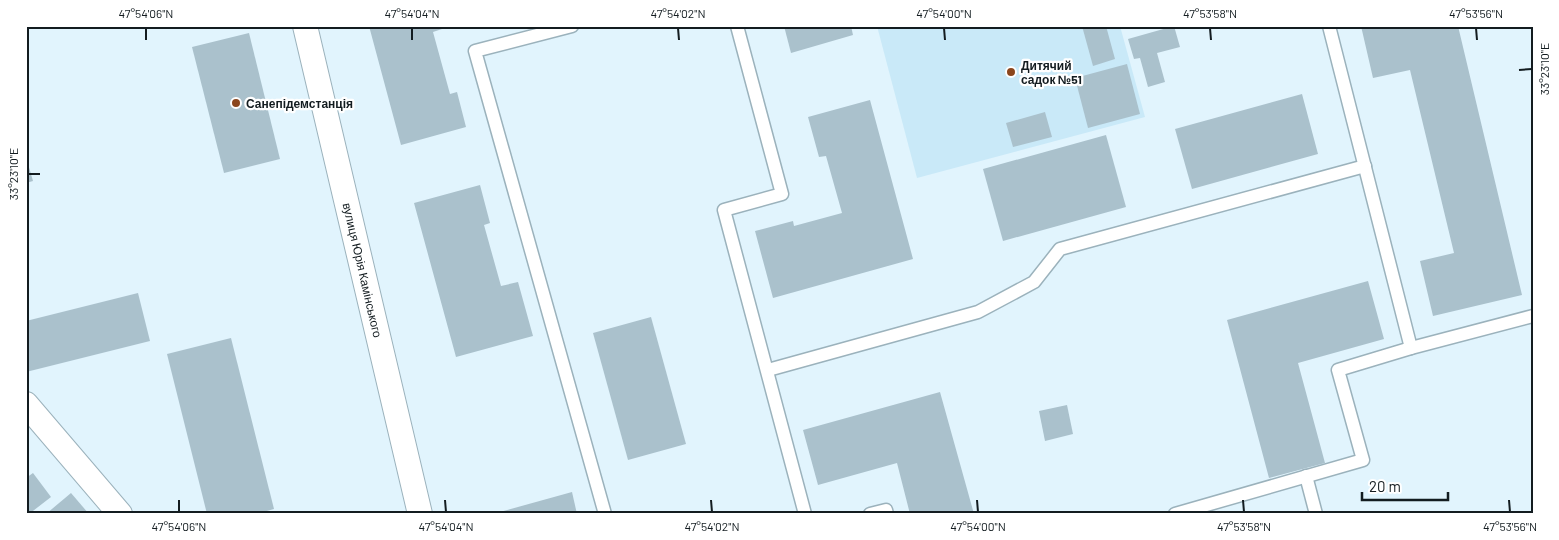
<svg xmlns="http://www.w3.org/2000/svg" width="1559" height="540" viewBox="0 0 1559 540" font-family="Barlow,sans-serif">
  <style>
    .built { fill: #c9e9f8 }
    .building { fill: #aac1cc }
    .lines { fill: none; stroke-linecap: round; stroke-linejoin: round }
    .lane-casing { stroke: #9bb2bc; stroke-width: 15 }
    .street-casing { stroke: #9bb2bc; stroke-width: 26 }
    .lane { stroke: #fff; stroke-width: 12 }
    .street { stroke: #fff; stroke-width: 24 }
    .ticks { fill: none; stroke: #131c20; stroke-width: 2 }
    .poi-dot { fill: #8b461d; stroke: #fff; stroke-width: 2 }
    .labels { text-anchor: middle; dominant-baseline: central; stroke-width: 4.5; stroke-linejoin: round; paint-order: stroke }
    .poi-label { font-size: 12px; font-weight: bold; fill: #131c20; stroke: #fff; text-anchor: start }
    .street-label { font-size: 12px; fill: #131c20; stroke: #fff }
    .neatline { fill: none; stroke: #131c20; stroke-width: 2 }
    .ticks-label { font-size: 12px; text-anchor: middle; fill: #131c20 }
  </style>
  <rect width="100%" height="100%" fill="#e1f4fd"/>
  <polygon class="built" points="877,26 1120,26 1145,117 917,178"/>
  <g class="building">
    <polygon points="369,26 451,26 433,32 450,94 457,92 466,127 401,145"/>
    <polygon points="784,26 851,26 853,35 791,53"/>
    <polygon points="1082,26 1106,26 1115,59 1093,66"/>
    <polygon points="1174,26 1180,47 1157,53 1165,82 1148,87 1140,58 1134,59 1128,39"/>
    <polygon points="1361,26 1458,26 1522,295 1433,316 1420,261 1454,253 1410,70 1373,78"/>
    <polygon points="249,33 280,159 224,173 192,47"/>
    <polygon points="1127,64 1140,114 1088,128 1075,78"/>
    <polygon points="1302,94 1318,154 1192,189 1175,129"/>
    <polygon points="870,100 913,259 773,298 755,231 793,221 794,226 842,213 826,156 819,157 808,117"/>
    <polygon points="1045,112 1052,137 1013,147 1006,123"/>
    <polygon points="1106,135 1126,207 1003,241 983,169"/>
    <polygon points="26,157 33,181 26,183"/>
    <polygon points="480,185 490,223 484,225 501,286 518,282 533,336 456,357 414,203"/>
    <polygon points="1368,281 1384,339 1298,363 1325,463 1269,478 1227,320"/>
    <polygon points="138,293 150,341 26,372 26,321"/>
    <polygon points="651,317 686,444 628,460 593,333"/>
    <polygon points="231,338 274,509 256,514 207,514 167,354"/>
    <polygon points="940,392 974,514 910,514 897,463 818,485 803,430"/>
    <polygon points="1067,405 1073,434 1045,441 1039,411"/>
    <polygon points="33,473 51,497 29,514 26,514 26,478"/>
    <polygon points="572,492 577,514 496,514 496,513"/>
    <polygon points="71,493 89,514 46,514"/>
  </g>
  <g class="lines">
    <g class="lane-casing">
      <g id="lane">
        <polyline points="572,26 475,51 605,514"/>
        <polyline points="737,26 782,194 724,210 805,514"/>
        <polyline points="1329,26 1411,348 1533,316"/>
        <polyline points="768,370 978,312 1034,282 1060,249 1365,166"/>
        <polyline points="1306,476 1316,514"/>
        <polyline points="870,514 886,510 887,514"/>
        <polyline points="1175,514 1363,460 1338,370 1411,348"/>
      </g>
    </g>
    <g class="street-casing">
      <g id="street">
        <polyline points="305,26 420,514"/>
        <polyline points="26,404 120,514"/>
      </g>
    </g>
    <use href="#lane" class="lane"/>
    <use href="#street" class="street"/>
  </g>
  <path class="ticks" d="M146 28V40M412 28V40M678 28 679 40M944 28 945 40M1210 28 1211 40M1476 28 1477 40M1519 70 1532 69M28 174H40M179 500V512M445 500 446 512M711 500 712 512M977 500 978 512M1243 500 1244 512M1509 500 1510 512"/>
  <g class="poi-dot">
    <circle cx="1011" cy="72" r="5"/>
    <circle cx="236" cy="103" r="5"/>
  </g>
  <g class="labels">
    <g class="poi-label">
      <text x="1021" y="65">Дитячий<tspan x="1021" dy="14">садок №51</tspan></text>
      <text x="246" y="103">Санепідемстанція</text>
    </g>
    <g class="street-label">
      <text transform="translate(363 270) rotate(77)">вулиця Юрія Камінського</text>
    </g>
  </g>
  <rect width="1559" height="540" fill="none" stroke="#ffffff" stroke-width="55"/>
  <path d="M1362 492v8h86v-8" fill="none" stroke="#131c20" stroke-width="2.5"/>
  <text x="1369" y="492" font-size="15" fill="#131c20" stroke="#ffffff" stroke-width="4" paint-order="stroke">20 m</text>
  <rect x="28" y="28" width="1504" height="484" class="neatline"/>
  <g class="ticks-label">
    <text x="146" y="18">47°54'06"N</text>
    <text x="412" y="18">47°54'04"N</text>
    <text x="678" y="18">47°54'02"N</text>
    <text x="944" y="18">47°54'00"N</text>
    <text x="1210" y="18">47°53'58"N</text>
    <text x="1476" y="18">47°53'56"N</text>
    <text transform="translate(1545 69) rotate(-90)" y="4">33°23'10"E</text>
    <text transform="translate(14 174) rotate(-90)" y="4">33°23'10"E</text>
    <text x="179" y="531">47°54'06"N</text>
    <text x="446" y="531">47°54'04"N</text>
    <text x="712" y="531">47°54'02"N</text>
    <text x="978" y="531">47°54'00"N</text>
    <text x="1244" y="531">47°53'58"N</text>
    <text x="1510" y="531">47°53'56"N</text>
  </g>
</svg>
